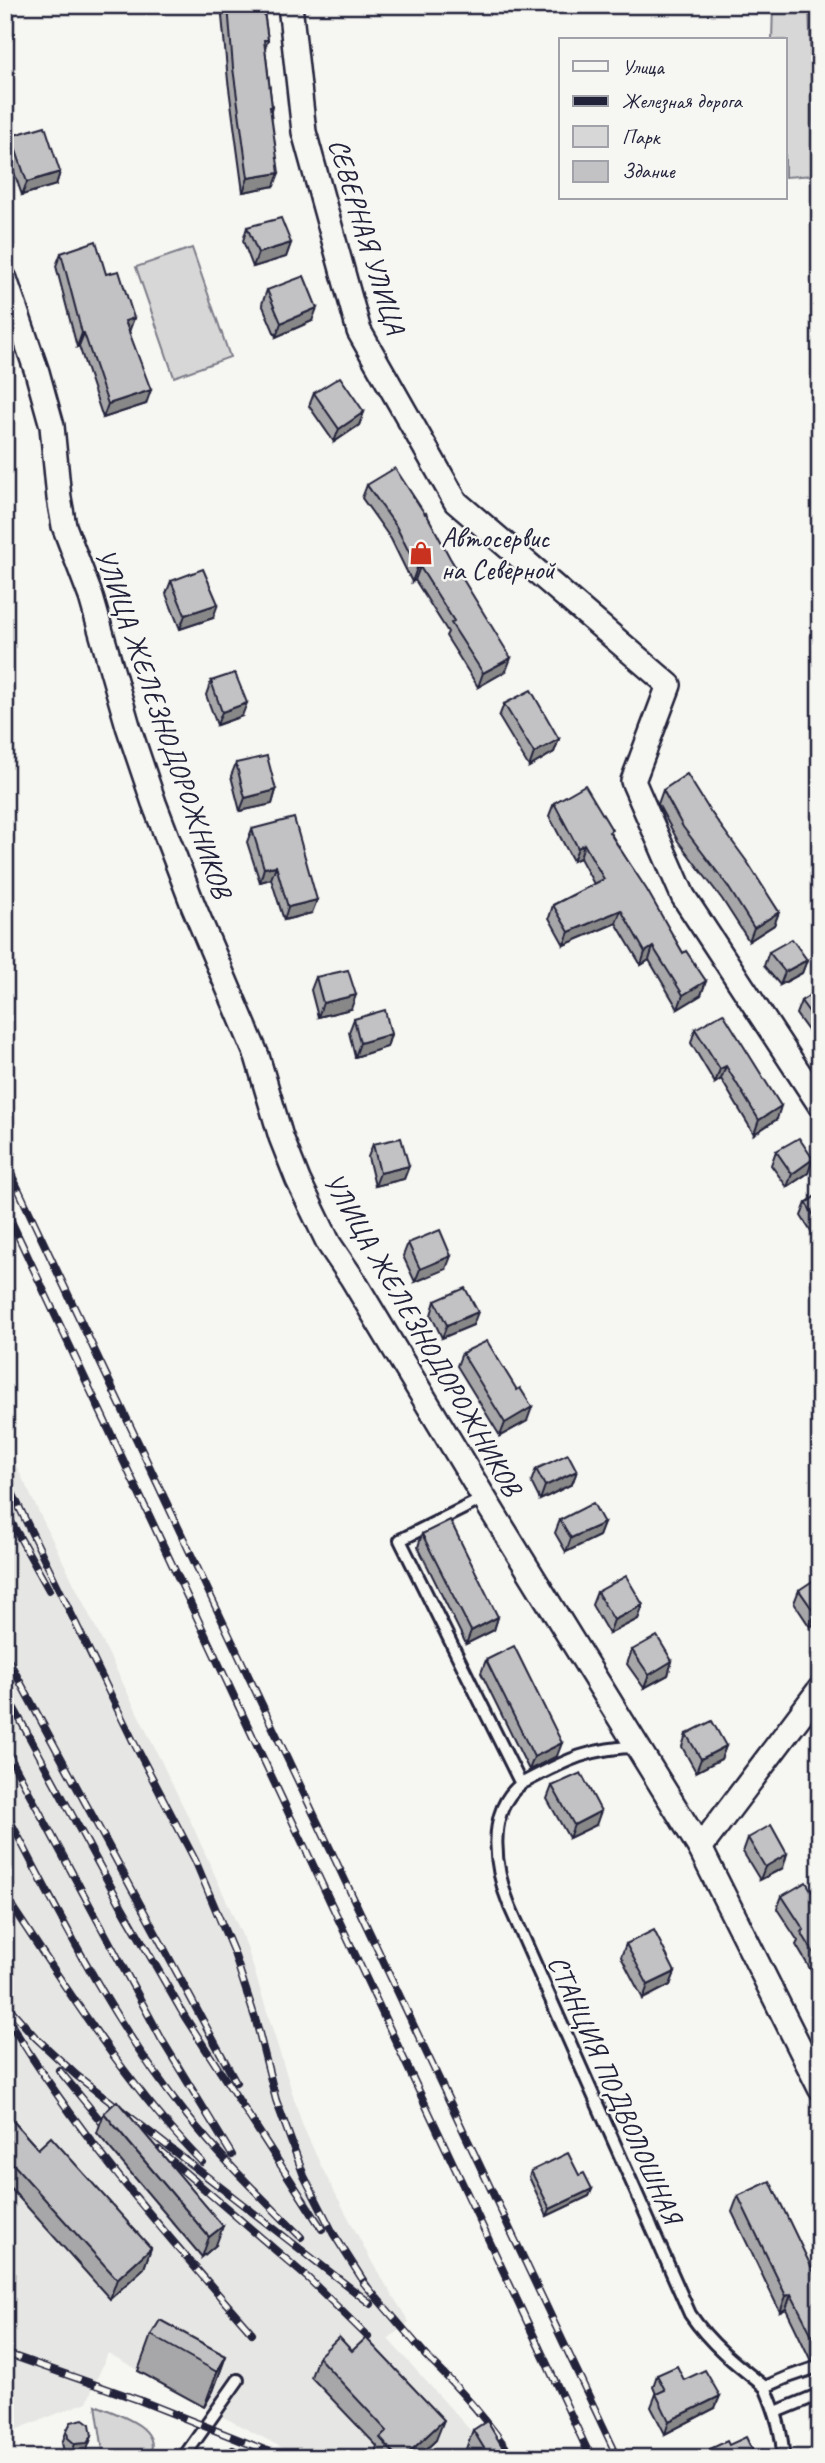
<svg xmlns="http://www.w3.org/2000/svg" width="825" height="2463" viewBox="0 0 825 2463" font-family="Caveat,sans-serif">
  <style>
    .built { fill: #e6e6e4 }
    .green { fill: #d7d7d7; stroke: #7c7c89; stroke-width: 2 }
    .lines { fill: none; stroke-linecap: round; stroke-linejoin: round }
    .lane-casing { stroke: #22223b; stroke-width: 16 }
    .street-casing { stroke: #22223b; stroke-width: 28 }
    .lane { stroke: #f6f6f2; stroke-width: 10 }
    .street { stroke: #f6f6f2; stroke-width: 23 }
    .rail-casing { stroke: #22223b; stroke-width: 8 }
    .rail { stroke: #f6f6f2; stroke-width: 5; stroke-dasharray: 16; stroke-linecap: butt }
    .wall { fill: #a7a7a9; stroke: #22223b; stroke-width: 2 }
    .shaded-wall { fill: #888889; stroke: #22223b; stroke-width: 2 }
    .building { fill: #c2c2c4; stroke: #22223b; stroke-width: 2 }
    .labels { text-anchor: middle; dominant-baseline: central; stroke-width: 5; stroke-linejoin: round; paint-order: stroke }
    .street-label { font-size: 28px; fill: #22223b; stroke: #f6f6f2 }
    .poi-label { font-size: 28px; fill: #22223b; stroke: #f6f6f2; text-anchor: start }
  </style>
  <rect width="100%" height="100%" fill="#f6f6f2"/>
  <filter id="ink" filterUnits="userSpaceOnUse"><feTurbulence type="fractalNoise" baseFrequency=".0143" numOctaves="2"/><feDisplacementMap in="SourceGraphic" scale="14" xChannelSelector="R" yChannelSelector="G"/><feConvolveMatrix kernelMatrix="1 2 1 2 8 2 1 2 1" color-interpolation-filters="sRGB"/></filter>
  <g filter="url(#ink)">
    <polygon class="built" points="5,1443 190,1820 246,1944 302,2124 323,2170 373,2264 409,2322 388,2339 480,2441 490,2458 302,2458 204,2407 108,2353 87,2402 5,2434"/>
    <g class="green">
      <polygon points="773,5 809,5 815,175 785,177 785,40 772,40"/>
      <polygon points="192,248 230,357 174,377 136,267"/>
      <path d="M96 2405C117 2415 166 2427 148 2458H100L103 2451Z"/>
    </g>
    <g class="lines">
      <g class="lane-casing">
        <g id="lane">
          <path d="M484 1498 400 1540 521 1784C563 1762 589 1747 638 1747"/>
          <path d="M521 1784C485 1812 495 1870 510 1907L690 2314C711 2345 737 2365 765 2387"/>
          <polyline points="776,2412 820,2394"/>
          <polyline points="183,2458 238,2380"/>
          <path d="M783 2458C783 2433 775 2410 765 2387L788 2377 820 2366"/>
        </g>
      </g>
      <g class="street-casing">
        <g id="street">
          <polyline points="290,5 304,132 359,331 456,502 669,685 633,781 683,896 820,1105"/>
          <polyline points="5,279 37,372 52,426 59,498 64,526 91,597 128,726 154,803 193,905 257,1056 281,1137 298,1180 329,1244 352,1278 484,1498 700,1848 820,2088"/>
          <polyline points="700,1848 820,1689"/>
        </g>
      </g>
      <use href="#lane" class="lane"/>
      <use href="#street" class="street"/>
      <g class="rail-casing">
        <g id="rail">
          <polyline points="5,1161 618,2458"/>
          <polyline points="5,1208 591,2458"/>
          <polyline points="5,1478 134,1743 195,1860 234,1953 256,2021 276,2100 304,2176 333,2233 368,2288"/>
          <polyline points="5,1511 49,1590"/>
          <polyline points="5,1654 236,2082"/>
          <polyline points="5,1692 122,1907 185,2017 322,2229"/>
          <polyline points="5,1748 162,2040 232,2155"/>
          <path d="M5 1811C59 1914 112 2022 185 2113 220 2157 261 2197 301 2237"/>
          <path d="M5 1896C66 1987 125 2083 202 2162"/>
          <polyline points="11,2010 35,2037 76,2075 371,2304"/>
          <path d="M5 2014C74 2131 163 2231 252 2333"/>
          <polyline points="59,2070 112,2135"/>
          <polyline points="159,2150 309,2279 368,2337"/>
          <polyline points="363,2282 431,2361"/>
          <polyline points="5,2353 139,2400 285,2458"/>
          <path d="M425 2355C458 2387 487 2419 513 2458"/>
          <polyline points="233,2450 247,2458"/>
        </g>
      </g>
      <use href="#rail" class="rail"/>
    </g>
    <g class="wall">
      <polygon points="221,5 263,5 268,40 265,48 272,107 271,111 274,186 243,192 228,81"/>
      <polygon points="11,136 60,172 56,185 22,195 6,149"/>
      <polygon points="247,227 291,243 286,257 253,267 243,241"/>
      <polygon points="61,253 106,274 134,318 129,330 146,404 103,418 79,346 77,347 56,266"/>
      <polygon points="267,290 312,321 276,337 262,304"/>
      <polygon points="314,393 364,412 359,425 334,442 309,406"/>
      <polygon points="367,485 506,671 478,687 446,636 448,632 415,580 412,582 391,539 362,498"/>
      <polygon points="171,581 213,618 180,629 166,594"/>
      <polygon points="211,681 242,716 217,725 206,695"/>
      <polygon points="504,704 559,739 554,752 529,767 499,717"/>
      <polygon points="236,763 276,790 272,804 240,811 231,776"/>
      <polygon points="663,790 710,811 779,912 774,925 749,941 722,899 678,841 658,804"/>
      <polygon points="554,803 611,834 683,953 706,981 701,995 678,1009 649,960 641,965 616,923 564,945 549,918 553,905 594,884 580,858 573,861 549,816"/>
      <polygon points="252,829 312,913 284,920 271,879 260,882 247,842"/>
      <polygon points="769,952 807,960 802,973 780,985 764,966"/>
      <polygon points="316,977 351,1009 318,1017 311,990"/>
      <polygon points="820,989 820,1051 816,1046 817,1043 796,1014 801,1001"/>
      <polygon points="354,1019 391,1034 387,1047 355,1057 349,1032"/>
      <polygon points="695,1029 777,1119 754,1134 721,1079 715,1083 691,1043"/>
      <polygon points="373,1144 409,1166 404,1179 375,1186 368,1157"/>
      <polygon points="776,1151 813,1159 808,1173 787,1187 771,1165"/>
      <polygon points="820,1193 820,1246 801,1216 806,1203"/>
      <polygon points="408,1243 446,1269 415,1282 403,1256"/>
      <polygon points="435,1301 473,1325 442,1338 431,1315"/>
      <polygon points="462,1353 527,1421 500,1436 457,1366"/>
      <polygon points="536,1469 577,1471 572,1484 540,1500 531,1482"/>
      <polygon points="560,1520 604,1523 599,1536 566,1552 555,1533"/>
      <polygon points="422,1534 498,1617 494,1630 466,1644 418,1547"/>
      <polygon points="799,1590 820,1620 810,1627 794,1603"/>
      <polygon points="597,1592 643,1605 638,1619 609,1634 592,1605"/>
      <polygon points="632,1650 672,1661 668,1675 644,1688 627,1664"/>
      <polygon points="486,1660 557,1756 529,1770 481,1673"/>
      <polygon points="686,1734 726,1746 721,1759 696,1772 682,1747"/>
      <polygon points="552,1786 596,1825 569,1838 547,1799"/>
      <polygon points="748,1838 783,1868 760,1880 743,1852"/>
      <polygon points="782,1896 820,1904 820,1967 812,1972 796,1945 798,1941 777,1909"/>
      <polygon points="626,1944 675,1972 670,1985 643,1999 621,1957"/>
      <polygon points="5,2112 38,2149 151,2248 144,2268 110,2299 5,2182"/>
      <polygon points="104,2113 216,2245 202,2257 97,2133"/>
      <polygon points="531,2171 592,2189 589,2196 547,2216 529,2177"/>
      <polygon points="738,2196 820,2285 820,2360 811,2361 786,2309 780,2312 732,2212"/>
      <polygon points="820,2211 820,2229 816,2221"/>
      <polygon points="151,2335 226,2356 213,2391 204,2407 138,2371"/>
      <polygon points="352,2351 436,2440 417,2458 373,2458 377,2446 311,2377 318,2357"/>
      <polygon points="657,2375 684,2380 715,2408 665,2434 651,2407 656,2394 653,2387"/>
      <polygon points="67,2430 92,2436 87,2449 82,2456 70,2457 64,2452 62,2443"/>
      <polygon points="473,2430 509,2458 471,2458 466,2449"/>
      <polygon points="710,2449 756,2458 707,2458"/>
    </g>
    <g class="shaded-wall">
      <polygon points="60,172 56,185 22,195 27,182"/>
      <polygon points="279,173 274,186 243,192 248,178"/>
      <polygon points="291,243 286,257 253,267 258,253"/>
      <polygon points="317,308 312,321 276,337 281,323"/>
      <polygon points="134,318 129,332 125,321"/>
      <polygon points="82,333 84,333 79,346 77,347"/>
      <polygon points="151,390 146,404 103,418 108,404"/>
      <polygon points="364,412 359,425 334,442 339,429"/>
      <polygon points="420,567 415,580 412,582 417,568"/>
      <polygon points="218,604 213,618 180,629 185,615"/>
      <polygon points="511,658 506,671 478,687 483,673"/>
      <polygon points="247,703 242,716 217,725 222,712"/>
      <polygon points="559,739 554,752 529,767 534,753"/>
      <polygon points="276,790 272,804 240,811 245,798"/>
      <polygon points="584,844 580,858 573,861 578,848"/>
      <polygon points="276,866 271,879 260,882 264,868"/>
      <polygon points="317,900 312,913 284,920 288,907"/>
      <polygon points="621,910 616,923 564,945 569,932"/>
      <polygon points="779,912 774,925 749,941 754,928"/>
      <polygon points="653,947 649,960 641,965 645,952"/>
      <polygon points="807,960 802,973 780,985 785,972"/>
      <polygon points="706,981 701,995 678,1009 683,995"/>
      <polygon points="356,995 351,1009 318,1017 323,1003"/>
      <polygon points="391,1034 387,1047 355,1057 360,1043"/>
      <polygon points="726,1066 721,1079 715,1083 720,1069"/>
      <polygon points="781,1106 777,1119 754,1134 759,1120"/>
      <polygon points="813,1159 808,1173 787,1187 792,1174"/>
      <polygon points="409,1166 404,1179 375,1186 380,1173"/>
      <polygon points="451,1256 446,1269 415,1282 420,1269"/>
      <polygon points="478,1312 473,1325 442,1338 447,1325"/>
      <polygon points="532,1407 527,1421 500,1436 505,1423"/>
      <polygon points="577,1471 572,1484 540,1500 545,1486"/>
      <polygon points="604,1523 599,1536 566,1552 571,1538"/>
      <polygon points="643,1605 638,1619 609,1634 614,1620"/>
      <polygon points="820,1610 820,1620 810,1627 815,1613"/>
      <polygon points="498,1617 494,1630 466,1644 471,1631"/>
      <polygon points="672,1661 668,1675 644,1688 649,1675"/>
      <polygon points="562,1743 557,1756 529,1770 534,1757"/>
      <polygon points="726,1746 721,1759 696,1772 701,1759"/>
      <polygon points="601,1811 596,1825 569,1838 574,1825"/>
      <polygon points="787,1854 783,1868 760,1880 765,1867"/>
      <polygon points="820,1957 820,1967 812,1972 817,1958"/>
      <polygon points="675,1972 670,1985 643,1999 648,1985"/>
      <polygon points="592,2189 589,2196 547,2216 550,2209"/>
      <polygon points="223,2226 216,2245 202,2257 209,2237"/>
      <polygon points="151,2248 144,2268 110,2299 117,2279"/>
      <polygon points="791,2294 786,2309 780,2312 786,2296"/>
      <polygon points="817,2345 820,2345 820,2360 811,2361"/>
      <polygon points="226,2356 213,2391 204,2407 217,2372"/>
      <polygon points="720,2396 715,2408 665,2434 669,2421"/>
      <polygon points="444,2420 436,2440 417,2458 403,2458"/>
      <polygon points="92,2436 87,2449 82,2456 70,2457 75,2444"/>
    </g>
    <g class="building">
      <polygon points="228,5 263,5 268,40 264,40 272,107 270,107 279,173 248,178 233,68"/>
      <polygon points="5,65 9,79 5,79"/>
      <polygon points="45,126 60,172 27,182 11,136"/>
      <polygon points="281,218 291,243 258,253 247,227"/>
      <polygon points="96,241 106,274 119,271 134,318 125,321 151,390 108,404 84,333 82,333 61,253"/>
      <polygon points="304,276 317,308 281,323 267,290"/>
      <polygon points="340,377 364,412 339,429 314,393"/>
      <polygon points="395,468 425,514 426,513 450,558 511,658 483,673 451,623 454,621 420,567 417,568 396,526 367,485"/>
      <polygon points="203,569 218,604 185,615 171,581"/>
      <polygon points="235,673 247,703 222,712 211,681"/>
      <polygon points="531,690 559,739 534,753 504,704"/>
      <polygon points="267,756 276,790 245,798 236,763"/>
      <polygon points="687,774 710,811 748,863 779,912 754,928 727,885 683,827 663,790"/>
      <polygon points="585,785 612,830 609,832 647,890 683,953 686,951 706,981 683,995 653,947 645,952 621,910 569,932 553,905 604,879 584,844 578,848 554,803"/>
      <polygon points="294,818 317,900 288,907 276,866 264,868 252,829"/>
      <polygon points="792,939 807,960 785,972 769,952"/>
      <polygon points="348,970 356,995 323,1003 316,977"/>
      <polygon points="820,989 820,1027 801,1001"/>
      <polygon points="385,1010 391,1034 360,1043 354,1019"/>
      <polygon points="723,1013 781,1106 759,1120 726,1066 720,1069 695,1029"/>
      <polygon points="401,1138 409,1166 380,1173 373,1144"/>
      <polygon points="799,1138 813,1159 792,1174 776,1151"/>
      <polygon points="820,1193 820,1225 806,1203"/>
      <polygon points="440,1230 451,1256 420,1269 408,1243"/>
      <polygon points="465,1288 478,1312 447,1325 435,1301"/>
      <polygon points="487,1341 517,1390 520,1388 532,1407 505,1423 462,1353"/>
      <polygon points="568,1454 577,1471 545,1486 536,1469"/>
      <polygon points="593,1503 604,1523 571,1538 560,1520"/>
      <polygon points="450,1520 498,1617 471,1631 422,1534"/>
      <polygon points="626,1576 643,1605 614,1620 597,1592"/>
      <polygon points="820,1576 820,1610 815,1613 799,1590"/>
      <polygon points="657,1636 672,1661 649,1675 632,1650"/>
      <polygon points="514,1646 562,1743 534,1757 486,1660"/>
      <polygon points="712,1721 726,1746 701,1759 686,1734"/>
      <polygon points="581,1773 601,1811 574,1825 552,1786"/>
      <polygon points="771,1825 787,1854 765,1867 748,1838"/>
      <polygon points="806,1882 820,1904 820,1957 817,1958 801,1932 804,1930 782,1896"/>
      <polygon points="654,1930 675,1972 648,1985 626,1944"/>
      <polygon points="117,2101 223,2226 209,2237 104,2113"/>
      <polygon points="5,2112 38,2149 51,2137 151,2248 117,2279 5,2155"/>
      <polygon points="568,2153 579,2175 584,2173 592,2189 550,2209 531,2171"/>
      <polygon points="770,2181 820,2285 820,2345 817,2345 791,2294 786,2296 738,2196"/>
      <polygon points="160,2320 226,2356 217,2372 151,2335"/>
      <polygon points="339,2337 352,2351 366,2338 444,2420 403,2458 398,2458 380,2438 387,2431 318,2357"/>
      <polygon points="677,2366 684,2380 705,2370 720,2396 669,2421 656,2394 665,2390 657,2375"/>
      <polygon points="83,2419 90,2424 92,2436 87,2443 75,2444 68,2438 67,2430 71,2422"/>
      <polygon points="487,2421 509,2458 490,2458 473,2430"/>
      <polygon points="746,2437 756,2458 714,2458 710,2449 727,2441 729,2445"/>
    </g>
  </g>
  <defs>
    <g id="shop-bare" transform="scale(1.89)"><path d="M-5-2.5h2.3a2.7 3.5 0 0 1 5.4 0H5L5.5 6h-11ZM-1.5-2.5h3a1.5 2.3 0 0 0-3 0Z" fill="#c8321e" stroke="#f6f6f2" stroke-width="2.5" paint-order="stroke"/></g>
  </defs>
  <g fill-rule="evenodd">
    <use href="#shop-bare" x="421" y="553"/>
  </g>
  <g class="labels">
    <g class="street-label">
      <text transform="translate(367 236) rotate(73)">СЕВЕРНАЯ УЛИЦА</text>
      <text transform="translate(164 723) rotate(71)">УЛИЦА ЖЕЛЕЗНОДОРОЖНИКОВ</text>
      <text transform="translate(423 1334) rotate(60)">УЛИЦА ЖЕЛЕЗНОДОРОЖНИКОВ</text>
      <text transform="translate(615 2089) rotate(66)">СТАНЦИЯ ПОДВОЛОШНАЯ</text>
    </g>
    <g class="poi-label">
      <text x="441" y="537">Автосервис<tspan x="441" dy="32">на Северной</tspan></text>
    </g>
  </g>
  <rect width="825" height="2463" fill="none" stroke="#f6f6f2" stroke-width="28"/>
  <rect x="14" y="14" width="797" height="2435" fill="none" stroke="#22223b" stroke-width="2.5" filter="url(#ink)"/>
  <rect x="559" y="38" width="228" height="161" fill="#f6f6f2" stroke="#a1a1a9" stroke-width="2"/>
  <rect x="573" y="61" width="35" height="10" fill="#f6f6f2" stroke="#a1a1a9" stroke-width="2"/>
  <text x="622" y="74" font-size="21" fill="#22223b">Улица</text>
  <rect x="573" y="96" width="35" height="10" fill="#22223b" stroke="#a1a1a9" stroke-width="2"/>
  <text x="622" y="108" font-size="21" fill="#22223b">Железная дорога</text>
  <rect x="573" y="126" width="35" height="21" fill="#d7d7d7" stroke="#a1a1a9" stroke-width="2"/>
  <text x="622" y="144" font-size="21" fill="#22223b">Парк</text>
  <rect x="573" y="161" width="35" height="21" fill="#c2c2c4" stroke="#a1a1a9" stroke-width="2"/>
  <text x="622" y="178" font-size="21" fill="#22223b">Здание</text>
</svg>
